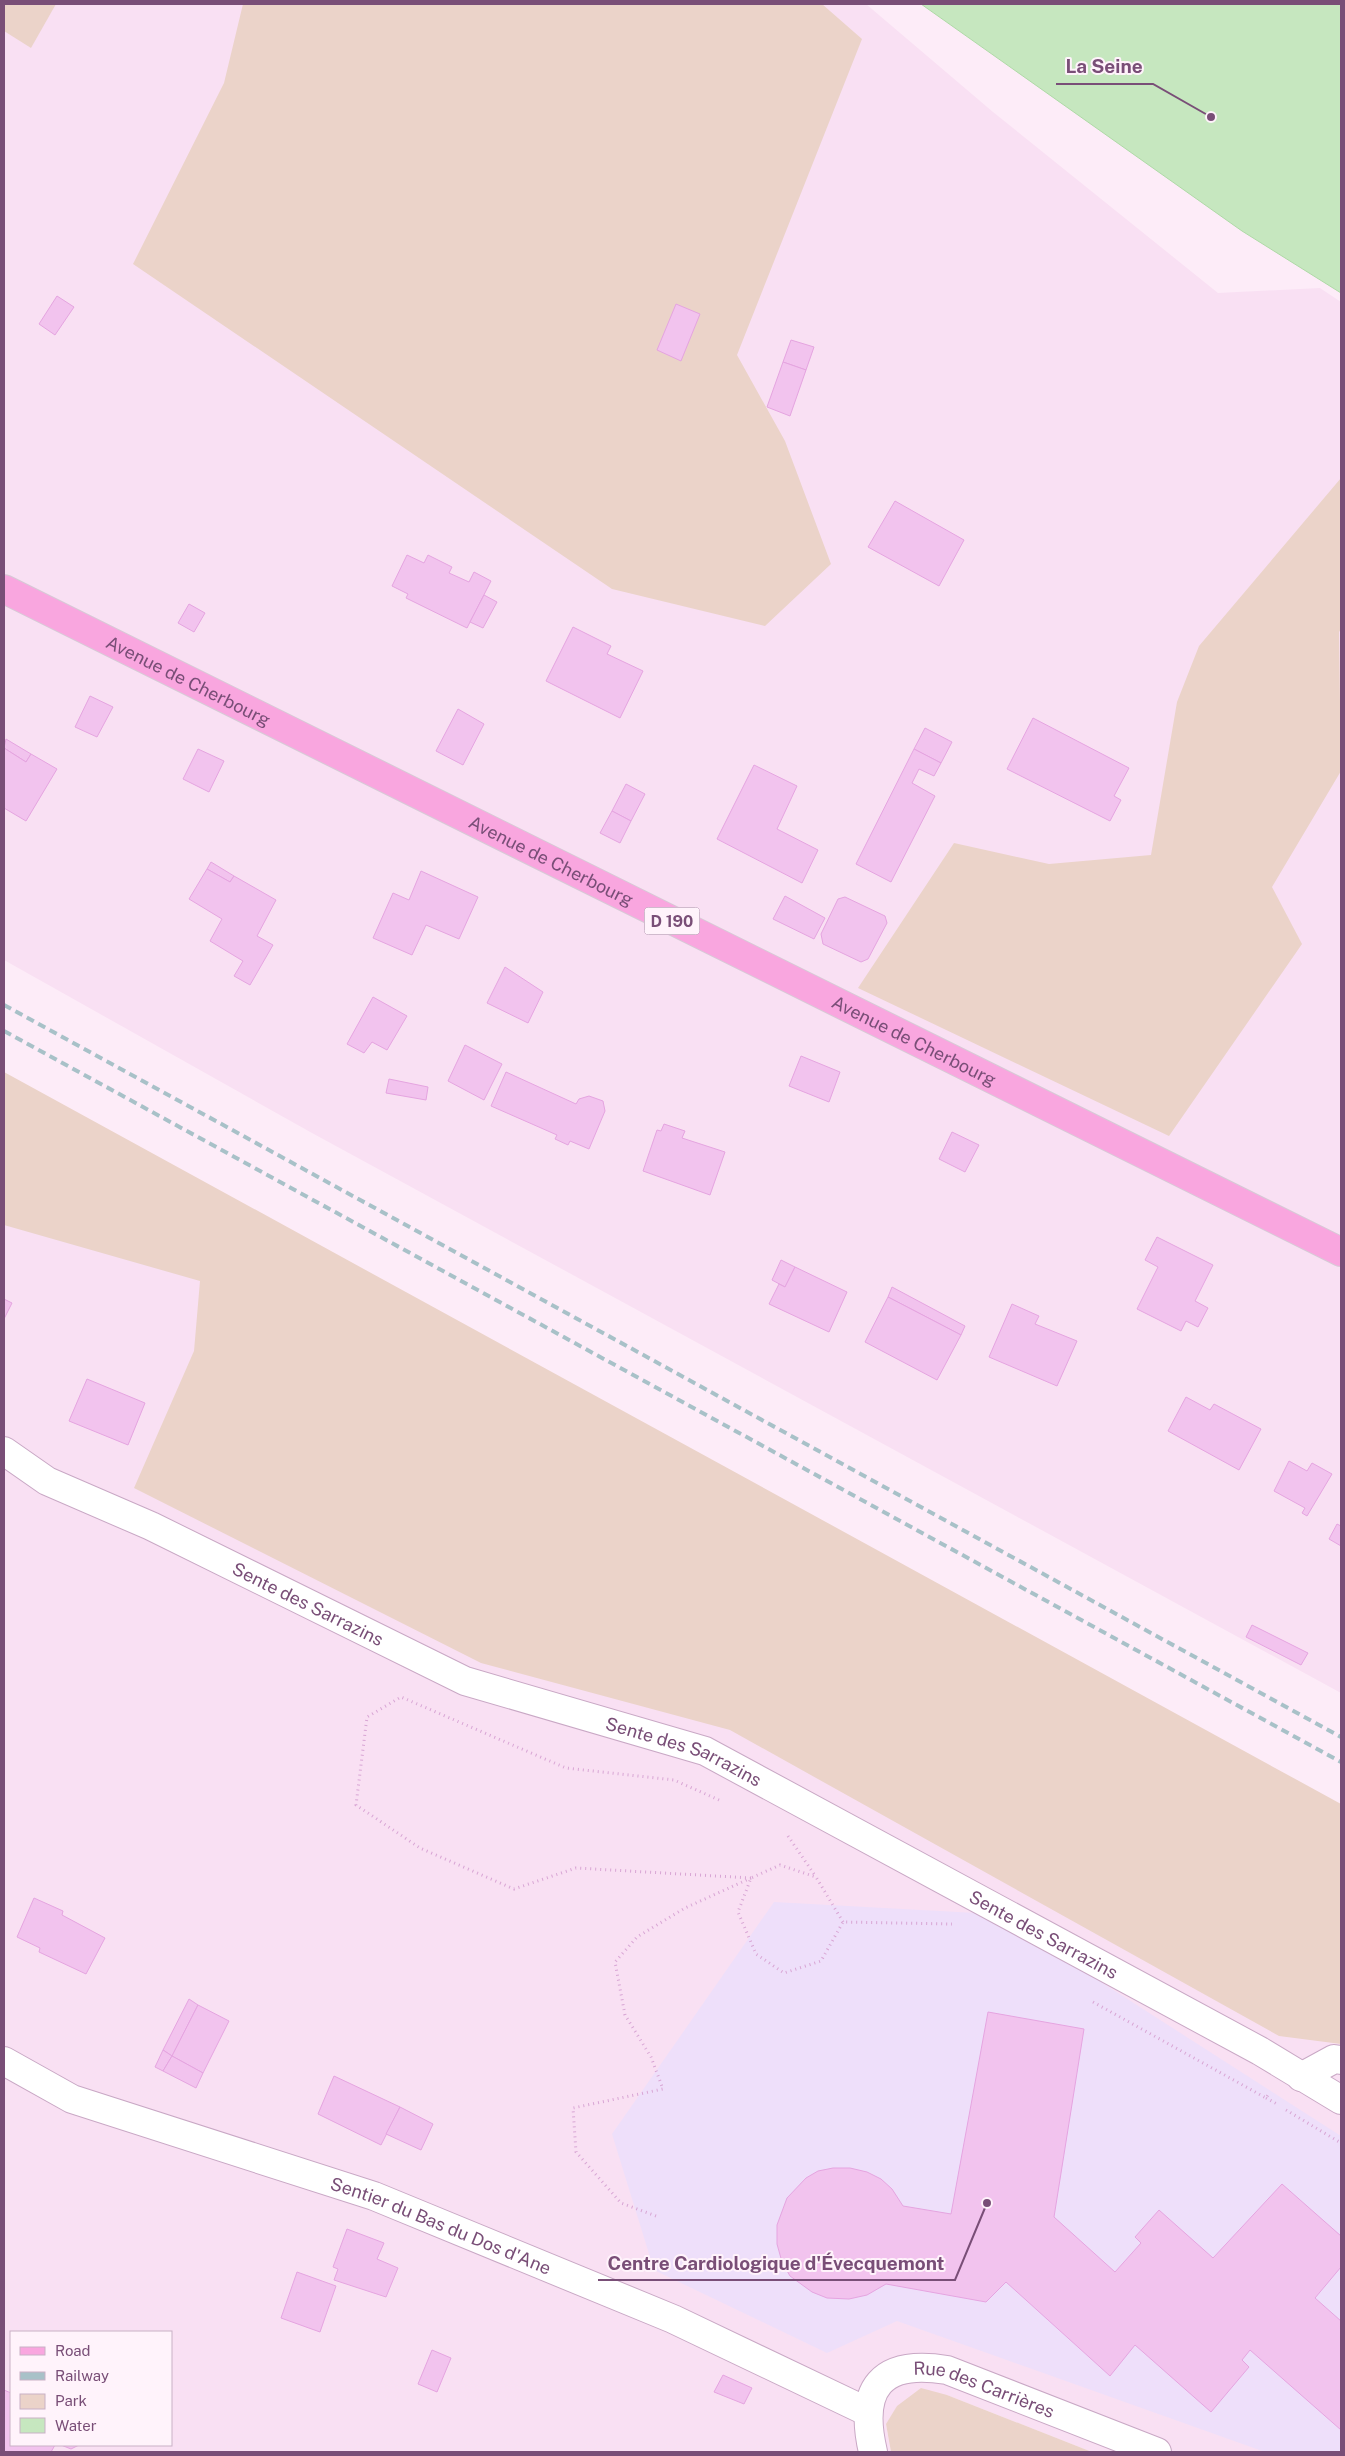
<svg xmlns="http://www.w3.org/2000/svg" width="1345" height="2456" viewBox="0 0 1345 2456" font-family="'Public Sans',sans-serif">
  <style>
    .residential { fill: #f9e0f3; fill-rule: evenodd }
    .medical { fill: #eedffa }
    .green { fill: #ebd3c9 }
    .water { fill: #c6e7bf; stroke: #aed9a6 }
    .building { fill: #f2c3ee; stroke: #e5a4e0 }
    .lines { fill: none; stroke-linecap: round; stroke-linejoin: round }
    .minor-casing { stroke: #c9a8c5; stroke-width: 30 }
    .major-casing { stroke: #d7cad6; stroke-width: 30 }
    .path { stroke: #d8a5d4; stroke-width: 3; stroke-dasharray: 1 4; stroke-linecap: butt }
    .minor { stroke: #fff; stroke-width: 28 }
    .major { stroke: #f9a6df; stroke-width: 28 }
    .rail { stroke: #a8c1c8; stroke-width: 4; stroke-dasharray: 8 5; stroke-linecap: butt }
    .labels { text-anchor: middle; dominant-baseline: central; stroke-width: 4; stroke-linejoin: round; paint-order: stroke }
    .shield { fill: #fff3fb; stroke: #a1809f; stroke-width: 1 }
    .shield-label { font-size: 16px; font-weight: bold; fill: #794e77 }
    .street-label { font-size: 18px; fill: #794e77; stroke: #fff3fb }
    .leader { fill: none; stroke: #794e77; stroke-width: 2 }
    .callout-dot { fill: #794e77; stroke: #fff3fb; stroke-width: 2 }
    .callout-label { font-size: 19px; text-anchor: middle; font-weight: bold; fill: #794e77; stroke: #fff3fb; stroke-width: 4; stroke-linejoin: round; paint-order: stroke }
  </style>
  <rect width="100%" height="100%" fill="#fdecf8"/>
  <g class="residential">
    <polygon points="4,4 866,4 993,112 1218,293 1320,288 1341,302 1341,1693 312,1133 4,960"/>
    <path d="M4 1132 1341 1834V2452H1092L947 2395 886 2424 891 2452H4ZM11 2332H171V2445H11Z"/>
  </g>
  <polygon class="medical" points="774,1902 995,1914 1341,2136 1341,2452 1265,2452 897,2321 827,2353 654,2270 612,2134"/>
  <g class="green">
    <polygon points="4,4 56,4 31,48 4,31"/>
    <polygon points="243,4 822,4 862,39 737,355 785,441 831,564 765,626 612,589 133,264 224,83"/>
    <polygon points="1341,478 1341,629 1339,632 1341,771 1272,887 1302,944 1169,1136 858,988 954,843 1049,864 1151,855 1177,702 1199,646"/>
    <polygon points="4,1072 1341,1804 1341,2044 1279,2036 730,1730 481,1663 134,1488 194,1351 200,1281 4,1225"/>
    <polygon points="921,2388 947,2395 1092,2452 891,2452 886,2424 897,2406"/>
  </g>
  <polygon class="water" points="921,4 1341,4 1341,293 1242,231"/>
  <g class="building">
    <polygon points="57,296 74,307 55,335 39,324"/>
    <polygon points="676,304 700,314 681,361 657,350"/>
    <polygon points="791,340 814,347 806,370 783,362"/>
    <polygon points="783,362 806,370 790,416 767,407"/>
    <polygon points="895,501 964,540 939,586 868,547"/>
    <polygon points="407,555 424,563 428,555 452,567 449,573 469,582 474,572 491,581 467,628 406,598 408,594 392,586"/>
    <polygon points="484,595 497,602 483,628 470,622"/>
    <polygon points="189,604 205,613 194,632 178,623"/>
    <polygon points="573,627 611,646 607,654 643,671 620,718 546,681"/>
    <polygon points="90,696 113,707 97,737 75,727"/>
    <polygon points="458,709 484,724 463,765 436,751"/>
    <polygon points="1033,718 1129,768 1114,796 1121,800 1110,821 1007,769"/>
    <polygon points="925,728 952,742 941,763 914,749"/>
    <polygon points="6,739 31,754 26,762 4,748"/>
    <polygon points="4,748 26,762 31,754 57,769 26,821 4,808"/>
    <polygon points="198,749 224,761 209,792 183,779"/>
    <polygon points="914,749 941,763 934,776 919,769 912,783 935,796 891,882 856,864"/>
    <polygon points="754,765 797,786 777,829 818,850 802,883 717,839"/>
    <polygon points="626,784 645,794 631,821 612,811"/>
    <polygon points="612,811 631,821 620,843 600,833"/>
    <polygon points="211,862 234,876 230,882 207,869"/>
    <polygon points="207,869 230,882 234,876 276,900 257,936 273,945 250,985 234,976 243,961 210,941 222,919 189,899"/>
    <polygon points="421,871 478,897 459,939 426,925 412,955 373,938 393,893 409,900"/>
    <polygon points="785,896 825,918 814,939 773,919"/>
    <polygon points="845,897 885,916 887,923 868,959 861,962 823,944 821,934 838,899"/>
    <polygon points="505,967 543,992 528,1023 487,1003"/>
    <polygon points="373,997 407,1016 387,1050 372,1042 364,1053 347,1044"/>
    <polygon points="465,1045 502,1064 484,1100 448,1081"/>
    <polygon points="801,1056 840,1072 829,1102 789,1086"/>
    <polygon points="506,1072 576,1104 579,1099 589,1096 603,1101 605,1111 589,1149 570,1141 568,1145 555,1139 557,1135 491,1106"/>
    <polygon points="389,1079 428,1087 426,1100 386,1093"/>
    <polygon points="664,1124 685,1131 682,1138 725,1152 710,1195 643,1171 657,1130 661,1131"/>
    <polygon points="952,1132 979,1145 965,1172 939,1159"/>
    <polygon points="1157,1237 1213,1265 1195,1301 1208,1308 1198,1327 1186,1321 1181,1331 1137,1309 1158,1267 1145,1260"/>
    <polygon points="781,1260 795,1267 785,1287 772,1280"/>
    <polygon points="795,1267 847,1292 829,1332 769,1304 779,1284 785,1287"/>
    <polygon points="892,1287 965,1326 961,1335 888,1297"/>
    <polygon points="888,1297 961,1335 937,1380 865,1342"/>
    <polygon points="4,1299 12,1303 4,1319"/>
    <polygon points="1012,1304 1039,1316 1035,1324 1077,1341 1057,1386 989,1357"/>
    <polygon points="87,1379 145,1403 128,1445 69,1421"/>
    <polygon points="1186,1397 1210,1410 1214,1404 1261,1429 1239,1470 1168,1431"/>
    <polygon points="1289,1461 1307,1471 1312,1463 1332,1474 1307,1516 1302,1513 1305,1508 1274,1491"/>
    <polygon points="1337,1524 1341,1526 1341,1546 1329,1539"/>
    <polygon points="1252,1625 1308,1653 1301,1665 1246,1637"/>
    <polygon points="34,1898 63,1911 62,1915 105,1938 86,1974 39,1952 40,1948 17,1937"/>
    <polygon points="189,1999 198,2005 172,2056 163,2050"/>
    <polygon points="198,2005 229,2021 203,2073 172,2056"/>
    <polygon points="988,2012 1084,2029 1054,2217 1115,2272 1141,2243 1135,2237 1159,2210 1213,2258 1282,2184 1341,2236 1341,2267 1315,2298 1341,2321 1341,2430 1250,2350 1242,2360 1249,2367 1211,2412 1135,2345 1110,2376 1006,2282 986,2302 886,2284 867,2295 849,2299 827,2298 812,2292 790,2276 782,2262 777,2244 777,2225 787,2198 806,2178 818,2171 833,2168 850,2168 867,2172 881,2179 892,2189 903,2206 951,2214"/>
    <polygon points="163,2050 172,2056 163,2071 155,2067"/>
    <polygon points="172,2056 203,2073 196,2088 163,2071"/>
    <polygon points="334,2076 400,2107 381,2145 318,2114"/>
    <polygon points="400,2107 433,2124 421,2150 386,2134"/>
    <polygon points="347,2229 384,2243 377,2259 398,2268 386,2297 334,2280 338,2269 333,2267"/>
    <polygon points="297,2272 336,2286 320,2332 281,2318"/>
    <polygon points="432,2350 451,2358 437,2392 418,2384"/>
    <polygon points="723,2375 752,2388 744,2404 714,2392"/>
    <polygon points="4,2390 11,2393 11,2445 55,2445 51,2452 4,2452"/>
    <polygon points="61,2445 79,2445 71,2449"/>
  </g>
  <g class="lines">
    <g class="minor-casing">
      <g id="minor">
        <path id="s1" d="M4 1451 47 1481 151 1526 465 1681 705 1751 1260 2051 1341 2100"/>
        <path id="s2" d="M4 2061 72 2099 374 2196 673 2319 868 2412"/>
        <polyline points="1301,2077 1334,2059 1341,2060"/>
        <path id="s3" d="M873 2452C858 2388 881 2359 947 2370L1157 2452"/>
      </g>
    </g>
    <g class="major-casing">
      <g id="major">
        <path id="s4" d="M4 589 1341 1252"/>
      </g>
    </g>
    <g class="path">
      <polyline points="719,1800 674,1780 566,1768 401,1697 367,1717 356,1805 420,1848 514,1889 576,1868 751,1878"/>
      <polyline points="788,1836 816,1877"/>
      <polyline points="843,1922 816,1877 780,1865 751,1878 738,1912 756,1954 784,1973 821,1961 843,1922 952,1924"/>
      <polyline points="1093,2002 1266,2098 1268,2095"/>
      <polyline points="1266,2098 1279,2105"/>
      <polyline points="1286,2110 1341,2143"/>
      <polyline points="656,2216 621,2203 576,2152 573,2108 663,2089 651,2057 625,2015 615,1962 637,1937 685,1908 751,1878"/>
    </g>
    <use href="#minor" class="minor"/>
    <use href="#major" class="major"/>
    <g class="rail">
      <polyline points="4,1005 1341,1737"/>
      <polyline points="4,1031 1341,1762"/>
    </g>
  </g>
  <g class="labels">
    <rect class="shield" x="644.5" y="907.5" width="55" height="27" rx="4"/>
    <g class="shield-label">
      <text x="672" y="921">D 190</text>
    </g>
    <g class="street-label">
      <text stroke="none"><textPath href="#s4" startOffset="206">Avenue de Cherbourg</textPath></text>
      <text stroke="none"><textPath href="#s4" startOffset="611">Avenue de Cherbourg</textPath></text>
      <text stroke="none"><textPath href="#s4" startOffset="1016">Avenue de Cherbourg</textPath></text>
      <text stroke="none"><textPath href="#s1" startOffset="341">Sente des Sarrazins</textPath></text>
      <text stroke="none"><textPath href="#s1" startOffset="746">Sente des Sarrazins</textPath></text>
      <text stroke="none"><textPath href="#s1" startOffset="1151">Sente des Sarrazins</textPath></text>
      <text stroke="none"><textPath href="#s2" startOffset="468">Sentier du Bas du Dos d'Ane</textPath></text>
      <text stroke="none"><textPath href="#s3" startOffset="184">Rue des Carrières</textPath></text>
    </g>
  </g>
  <path class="leader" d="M1211 117L1153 84H1056M987 2203L955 2280H598"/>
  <g class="callout-dot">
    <circle cx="1211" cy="117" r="5"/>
    <circle cx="987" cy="2203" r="5"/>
  </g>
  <g class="callout-label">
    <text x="1104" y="73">La Seine</text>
    <text x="776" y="2270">Centre Cardiologique d'Évecquemont</text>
  </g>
  <rect width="1345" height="2456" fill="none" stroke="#794e77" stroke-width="10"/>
  <rect x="10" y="2331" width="162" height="115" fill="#fff3fb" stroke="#c9b1c6"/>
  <rect x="20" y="2347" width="25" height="8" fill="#f9a6df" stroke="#c9b1c6"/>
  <text x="55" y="2356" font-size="15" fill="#794e77">Road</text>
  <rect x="20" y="2372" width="25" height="8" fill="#a8c1c8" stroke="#c9b1c6"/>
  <text x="55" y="2381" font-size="15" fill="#794e77">Railway</text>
  <rect x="20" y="2394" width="25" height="15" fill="#ebd3c9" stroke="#c9b1c6"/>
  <text x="55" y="2406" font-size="15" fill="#794e77">Park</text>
  <rect x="20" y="2418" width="25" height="15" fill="#c6e7bf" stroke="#c9b1c6"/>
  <text x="55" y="2431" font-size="15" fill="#794e77">Water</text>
</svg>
